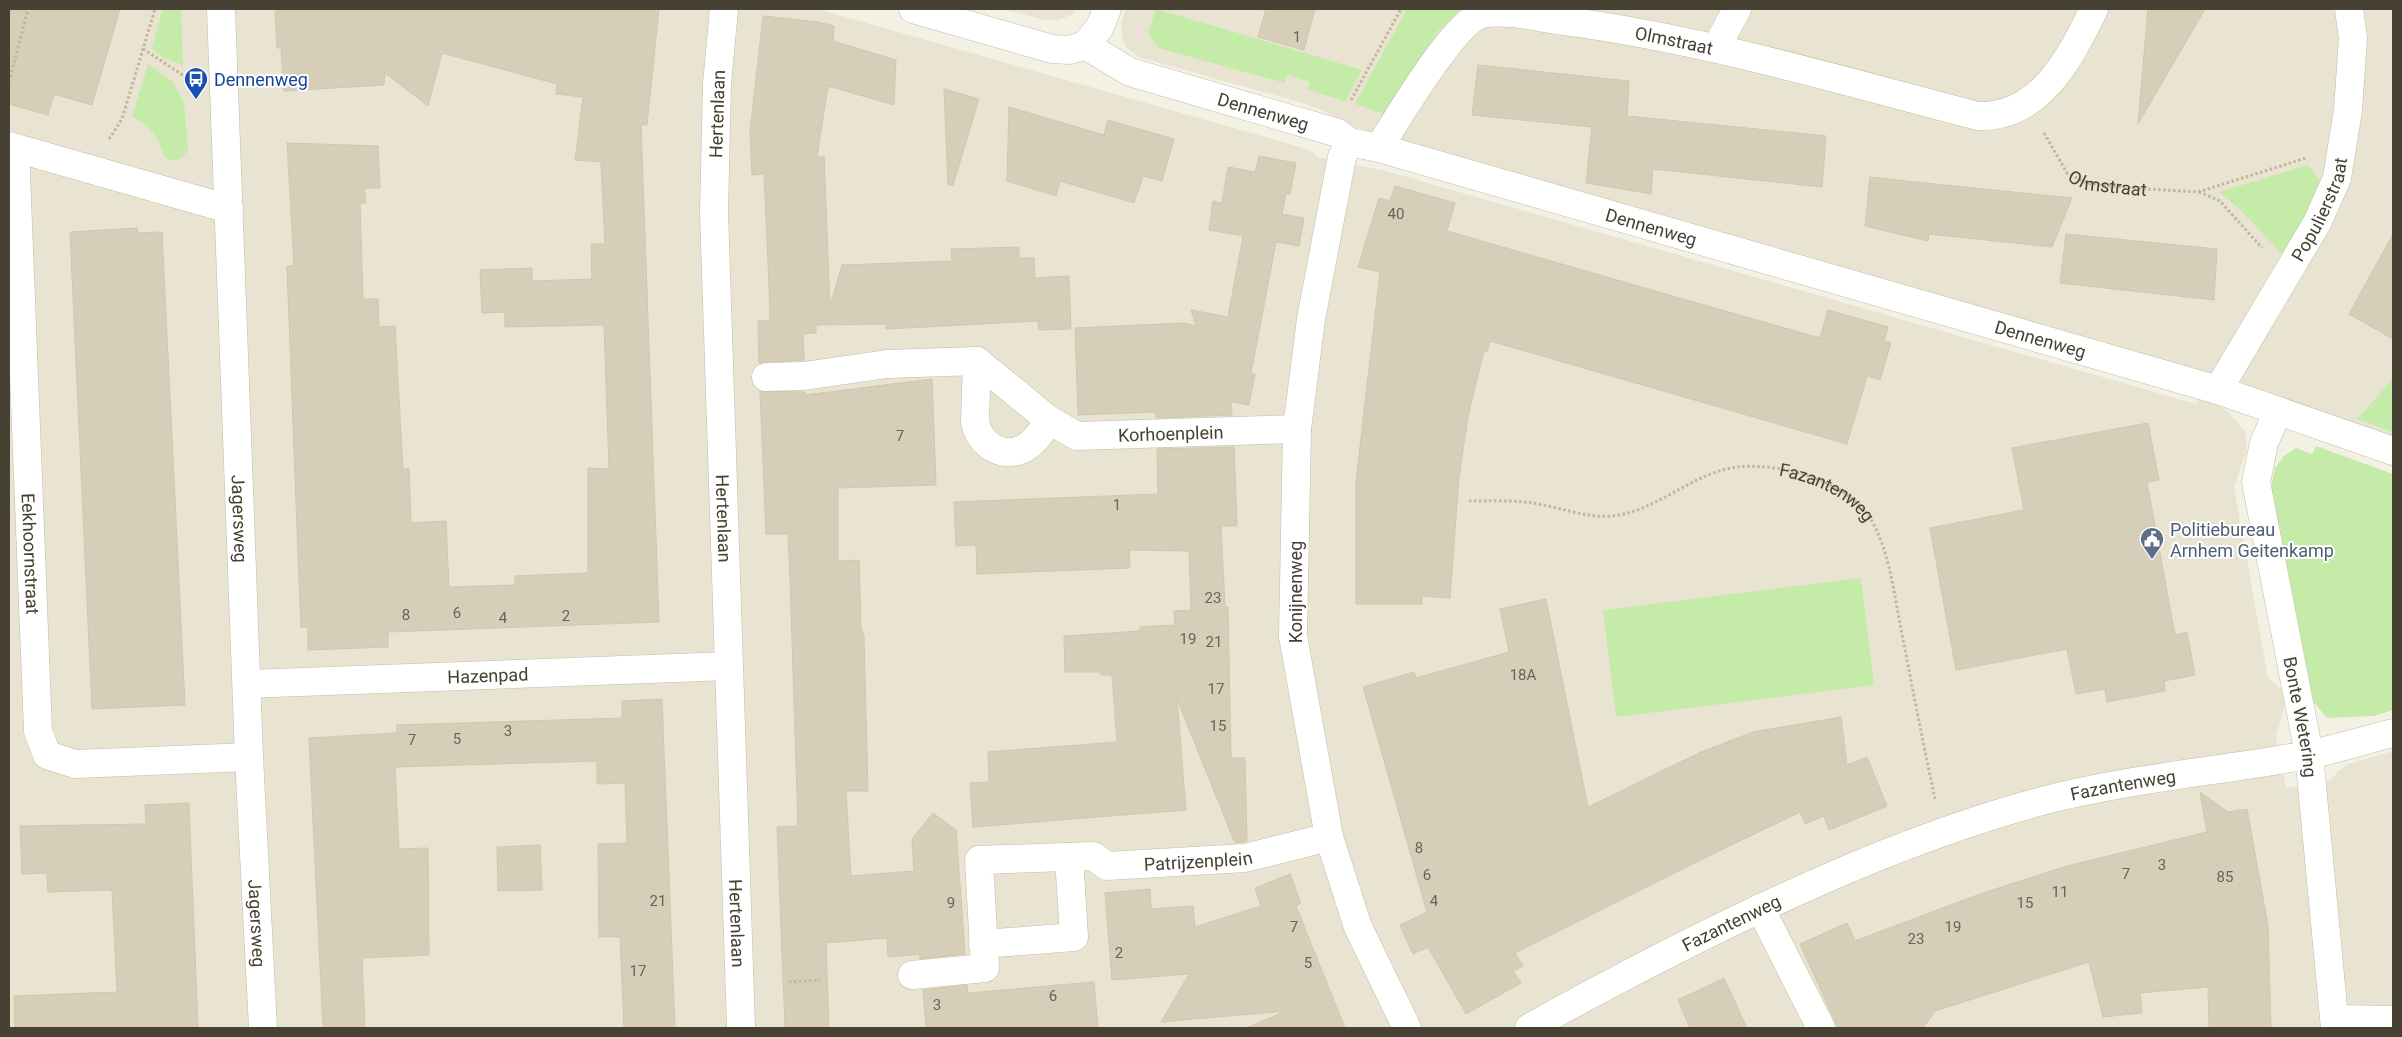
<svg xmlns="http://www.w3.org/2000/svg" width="2402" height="1037" viewBox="0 0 2402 1037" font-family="Roboto,sans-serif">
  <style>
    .residential { fill: #e8e4d1 }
    .green { fill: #c4eba8 }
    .building { fill: #d6ceb8; stroke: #d1c7ab }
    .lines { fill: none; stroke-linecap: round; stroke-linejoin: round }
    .street-casing { stroke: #c2bda8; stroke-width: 29 }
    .path { stroke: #c2b895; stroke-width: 3; stroke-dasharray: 2.5 2.5; stroke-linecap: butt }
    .street { stroke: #fff; stroke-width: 28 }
    .labels { text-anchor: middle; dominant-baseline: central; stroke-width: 4; stroke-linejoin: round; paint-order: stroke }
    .number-label { font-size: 15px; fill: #6a6454 }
    .street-label { font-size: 18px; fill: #464133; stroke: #fff }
    .transit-label { font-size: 18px; fill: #164399; stroke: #fff; text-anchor: start }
    .service-label { font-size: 18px; fill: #4e5e75; stroke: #fff; text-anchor: start }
  </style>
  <rect width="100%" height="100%" fill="#f3f1e3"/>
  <g class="residential">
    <polygon points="9,9 818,9 1300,147 1313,152 1317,157 1386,171 2196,404 2199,395 2205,396 2227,411 2245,431 2247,449 2234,487 2268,678 2285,692 2284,707 2276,737 2286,788 2331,780 2338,771 2349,764 2393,751 2393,1028 9,1028"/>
    <polygon points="1004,9 1077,9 1071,15 1058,20 1045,20"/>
    <polygon points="1126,9 2393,9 2393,442 1360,128 1347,125 1326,112 1306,104 1139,57 1126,47 1122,37 1121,24"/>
  </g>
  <g class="green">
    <polygon points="163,9 181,9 183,65 162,57 152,48"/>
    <polygon points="1156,9 1362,70 1345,101 1307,90 1310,82 1287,75 1285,83 1158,48 1148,33"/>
    <polygon points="1407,9 1461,9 1438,31 1387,115 1355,104"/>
    <path d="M148 64 173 82 184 103 188 149 183 157 174 161 164 157C159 137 151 126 132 117Z"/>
    <path d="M2308 165 2320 180C2315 206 2296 231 2282 254L2240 209 2219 192Z"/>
    <polygon points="2393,379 2393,432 2357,419"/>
    <polygon points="2316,446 2393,474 2393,710 2374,716 2327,718 2306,693 2268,502 2275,468 2284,456 2296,448 2312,454"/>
    <polygon points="1861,578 1874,685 1616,717 1603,610"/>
  </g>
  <g class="building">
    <polygon points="9,9 120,9 92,105 54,94 48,115 9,104"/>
    <polygon points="313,9 659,9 647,125 641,125 659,622 388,632 388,647 308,650 308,627 301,627 298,554 287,266 294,266 287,143 378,146 380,188 364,188 366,203 360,203 363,299 378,299 379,327 395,326 403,469 409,468 411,523 446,521 449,587 515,585 515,576 588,573 588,468 609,469 604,325 505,327 505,312 482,313 480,270 532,268 532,281 592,279 591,244 605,244 601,162 575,160 583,97 556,94 557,84 442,53 428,106 385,73 384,85 284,91 281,48 277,48 275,11"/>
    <polygon points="1266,9 1315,9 1304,50 1258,37"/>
    <polygon points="2148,9 2205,9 2138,124"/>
    <polygon points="763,16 818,22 834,26 833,41 896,60 894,105 828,86 817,157 824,156 830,306 842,265 952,261 951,249 1019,247 1019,258 1034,258 1035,278 1069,276 1071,329 1039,330 1038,321 886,329 886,324 816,325 816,333 803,334 804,360 759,363 758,321 770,320 769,284 764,174 752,175 750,131"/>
    <polygon points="1478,65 1629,81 1627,116 1826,136 1822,187 1653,169 1651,194 1586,183 1592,127 1472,115"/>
    <polygon points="944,89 979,99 953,185 948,185"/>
    <polygon points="1009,107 1104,135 1108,120 1174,139 1162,181 1143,176 1134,203 1060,181 1056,196 1007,181"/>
    <polygon points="1259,156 1296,163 1290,194 1286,193 1282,214 1304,218 1299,246 1276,242 1251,374 1255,374 1249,405 1231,402 1232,415 1156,418 1156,412 1078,415 1075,328 1184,323 1196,326 1191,310 1228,317 1243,236 1209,230 1213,201 1222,203 1228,167 1255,172"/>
    <polygon points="1870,177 1925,183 2072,198 2052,247 1929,234 1928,241 1865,226"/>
    <polygon points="1395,186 1455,203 1447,231 1690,301 1820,338 1828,310 1888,327 1884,341 1891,343 1880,380 1867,376 1847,444 1490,341 1487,352 1484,351 1468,416 1459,478 1450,598 1422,596 1422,604 1356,604 1356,482 1380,272 1358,267 1379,198 1390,201"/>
    <polygon points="137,228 138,233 162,232 185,705 92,709 70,232"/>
    <polygon points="2066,234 2217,249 2214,300 2060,283"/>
    <polygon points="2393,234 2393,339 2349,314"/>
    <polygon points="932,379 936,485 838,488 838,561 859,560 861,628 864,636 868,791 846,791 851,876 914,871 912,839 933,813 956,830 965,954 920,959 920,954 888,957 887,938 826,943 829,1028 785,1028 777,827 798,826 790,578 788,534 766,534 760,391 805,392 805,395"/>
    <polygon points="2148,423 2159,480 2147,482 2175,635 2187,632 2195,675 2164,681 2165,691 2107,702 2105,689 2076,694 2067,649 1956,670 1930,528 2024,510 2012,448"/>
    <polygon points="1234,447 1237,526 1221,526 1225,607 1228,607 1231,758 1245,758 1247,841 1235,843 1177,699 1186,810 973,827 970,783 989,782 988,752 1117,742 1112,675 1101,675 1101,672 1065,672 1064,636 1140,631 1140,627 1175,625 1174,611 1191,610 1189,551 1129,550 1130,568 977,574 976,545 956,546 954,502 1158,494 1157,449"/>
    <polygon points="1546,599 1588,807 1701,752 1753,732 1841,717 1847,765 1867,757 1887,806 1829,830 1824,816 1805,824 1800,812 1688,866 1515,953 1523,966 1513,971 1521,983 1466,1014 1428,947 1413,954 1400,925 1427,912 1363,687 1414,672 1416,678 1509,652 1500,609"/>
    <polygon points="662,699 675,1028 624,1028 620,937 599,937 598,844 627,843 625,783 597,784 597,761 395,767 399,849 428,848 429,955 362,958 365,1028 323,1028 309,738 397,733 397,725 622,718 622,701"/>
    <polygon points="2200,792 2228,812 2247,809 2268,926 2271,1028 2209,1028 2208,987 2140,993 2142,1013 2103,1017 2089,962 1935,1011 1923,1028 1838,1028 1800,944 1847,923 1855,941 1980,894 2067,866 2207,832"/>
    <polygon points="189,803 198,1028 15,1028 14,996 117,992 112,890 48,892 47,873 22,874 20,826 146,824 145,805"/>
    <polygon points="540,845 542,890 498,891 497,847"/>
    <polygon points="1290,874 1301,903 1296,906 1345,1028 1246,1028 1286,1011 1161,1022 1189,974 1112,980 1105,893 1150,889 1151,909 1193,906 1195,927 1261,906 1255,888"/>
    <polygon points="1724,978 1747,1028 1690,1028 1678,1000"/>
    <polygon points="1094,982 1098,1027 926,1028 923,990 967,985 968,993"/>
  </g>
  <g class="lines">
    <g class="street-casing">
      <g id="street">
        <path id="s3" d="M221 9 249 757 263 1028"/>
        <path id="s4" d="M724 9 717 84 714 212 741 1028"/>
        <path id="s5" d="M913 9 1052 49 1070 50 1085 45 1130 72 1338 133 1349 142 1379 148 2218 390 2393 451"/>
        <polyline points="1085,45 1100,27 1107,9"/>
        <polyline points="1716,48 1737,9"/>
        <polyline points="1349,142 1342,157 1311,319 1297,429 1293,636 1329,837 1358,927 1407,1028"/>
        <polyline points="9,146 229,209"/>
        <path id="s6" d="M15 148 38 731 47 755 75 764 249 757"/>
        <path id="s7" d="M1379 148C1396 121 1453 23 1482 14 1502 9 1537 17 1557 20 1700 38 1839 80 1978 116 2040 118 2070 58 2094 9"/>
        <path d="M977 361 975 422C979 445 1005 461 1026 447 1036 441 1043 430 1049 420"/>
        <path id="s8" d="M766 377 804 376 887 364 977 361 1049 420 1077 436 1297 429"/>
        <path id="s9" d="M2218 390 2317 223 2337 178 2348 110 2353 38 2349 9"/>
        <path id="s10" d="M2278 411 2264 443 2256 482 2309 754 2335 1028"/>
        <path id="s11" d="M248 684 729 666"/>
        <polyline points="1760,908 1821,1028"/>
        <polyline points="983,944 1074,937 1069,857"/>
        <path id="s12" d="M912 975 985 968 979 860 1093 856 1107 866 1245 858 1329 837"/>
        <polyline points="2335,1019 2393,1020"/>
        <path id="s13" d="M1529 1028C1642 965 1757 906 1877 857 1937 833 1999 811 2062 796 2143 777 2226 770 2308 755 2337 749 2365 740 2393 733"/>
      </g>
    </g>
    <g class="path">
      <polyline points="143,49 189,79"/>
      <polyline points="9,82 28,9"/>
      <polyline points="1351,100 1401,9"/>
      <path id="s1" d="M2044 133 2067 173 2087 183 2132 188 2198 192 2306 158"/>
      <polyline points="109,139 122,119 155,9"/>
      <polyline points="2199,192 2220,201 2262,248"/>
      <path id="s2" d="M1469 501C1490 501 1513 500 1533 503 1559 507 1585 518 1611 516 1657 512 1691 473 1737 467 1781 462 1852 482 1873 523 1890 555 1894 594 1901 629 1912 686 1923 743 1935 799"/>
      <polyline points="789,982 820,980"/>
    </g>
    <use href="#street" class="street"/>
  </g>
  <defs>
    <g id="bus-pin" transform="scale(1.25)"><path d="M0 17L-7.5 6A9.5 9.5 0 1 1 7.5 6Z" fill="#1a4fb4" stroke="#fff"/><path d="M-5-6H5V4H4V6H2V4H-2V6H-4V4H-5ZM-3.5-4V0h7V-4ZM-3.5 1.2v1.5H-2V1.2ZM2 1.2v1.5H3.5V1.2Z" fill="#fff"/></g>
    <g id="civic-pin" transform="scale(1.25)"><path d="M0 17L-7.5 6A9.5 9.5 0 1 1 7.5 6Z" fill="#5c6f8a" stroke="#fff"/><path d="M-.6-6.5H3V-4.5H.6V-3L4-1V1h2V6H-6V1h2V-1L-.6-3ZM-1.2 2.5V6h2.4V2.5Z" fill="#fff"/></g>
  </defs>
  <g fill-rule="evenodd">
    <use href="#bus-pin" x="196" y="79"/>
    <use href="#civic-pin" x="2152" y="539"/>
  </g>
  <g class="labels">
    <g class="number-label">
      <text x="1297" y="37">1</text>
      <text x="1396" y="214">40</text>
      <text x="900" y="436">7</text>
      <text x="1117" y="505">1</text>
      <text x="1213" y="598">23</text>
      <text x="457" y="613">6</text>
      <text x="406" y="615">8</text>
      <text x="566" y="616">2</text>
      <text x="503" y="618">4</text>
      <text x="1188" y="639">19</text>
      <text x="1214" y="642">21</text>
      <text x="1523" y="675">18A</text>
      <text x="1216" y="689">17</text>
      <text x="1218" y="726">15</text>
      <text x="508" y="731">3</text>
      <text x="457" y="739">5</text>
      <text x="412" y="740">7</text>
      <text x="1419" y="848">8</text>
      <text x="2162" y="865">3</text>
      <text x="2126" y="874">7</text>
      <text x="1427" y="875">6</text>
      <text x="2225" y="877">85</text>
      <text x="2060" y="892">11</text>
      <text x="658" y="901">21</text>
      <text x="1434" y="901">4</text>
      <text x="951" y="903">9</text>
      <text x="2025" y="903">15</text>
      <text x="1294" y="927">7</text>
      <text x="1953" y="927">19</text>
      <text x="1916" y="939">23</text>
      <text x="1119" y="953">2</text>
      <text x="1308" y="963">5</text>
      <text x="638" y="971">17</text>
      <text x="1053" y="996">6</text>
      <text x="937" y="1005">3</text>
    </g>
    <g class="street-label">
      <text stroke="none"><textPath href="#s7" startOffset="365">Olmstraat</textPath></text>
      <text stroke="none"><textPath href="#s5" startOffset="370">Dennenweg</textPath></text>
      <text transform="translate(717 114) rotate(-88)">Hertenlaan</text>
      <text stroke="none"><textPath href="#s1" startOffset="89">Olmstraat</textPath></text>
      <text stroke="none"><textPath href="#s9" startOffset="208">Populierstraat</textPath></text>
      <text stroke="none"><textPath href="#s5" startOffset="776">Dennenweg</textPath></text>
      <text stroke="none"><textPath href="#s5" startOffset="1181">Dennenweg</textPath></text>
      <text stroke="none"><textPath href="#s8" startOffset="431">Korhoenplein</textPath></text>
      <text stroke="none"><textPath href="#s2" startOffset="376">Fazantenweg</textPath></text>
      <text stroke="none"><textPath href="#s4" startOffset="510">Hertenlaan</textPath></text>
      <text stroke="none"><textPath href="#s3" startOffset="510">Jagersweg</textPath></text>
      <text stroke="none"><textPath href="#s6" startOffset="406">Eekhoornstraat</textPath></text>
      <text transform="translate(1295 592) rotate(-90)">Konijnenweg</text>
      <text stroke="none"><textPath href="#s11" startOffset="240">Hazenpad</textPath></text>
      <text stroke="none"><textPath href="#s10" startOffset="314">Bonte Wetering</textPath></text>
      <text stroke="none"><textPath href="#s13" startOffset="645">Fazantenweg</textPath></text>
      <text stroke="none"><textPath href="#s12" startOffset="404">Patrijzenplein</textPath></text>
      <text stroke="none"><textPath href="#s3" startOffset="915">Jagersweg</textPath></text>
      <text stroke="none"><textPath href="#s4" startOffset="915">Hertenlaan</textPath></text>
      <text stroke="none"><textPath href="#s13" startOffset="228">Fazantenweg</textPath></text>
    </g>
    <g class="transit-label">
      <text x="214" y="79">Dennenweg</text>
    </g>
    <g class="service-label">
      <text x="2170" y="529">Politiebureau<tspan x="2170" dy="21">Arnhem Geitenkamp</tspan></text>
    </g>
  </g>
  <rect width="2402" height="1037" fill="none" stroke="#464133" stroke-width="20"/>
</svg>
